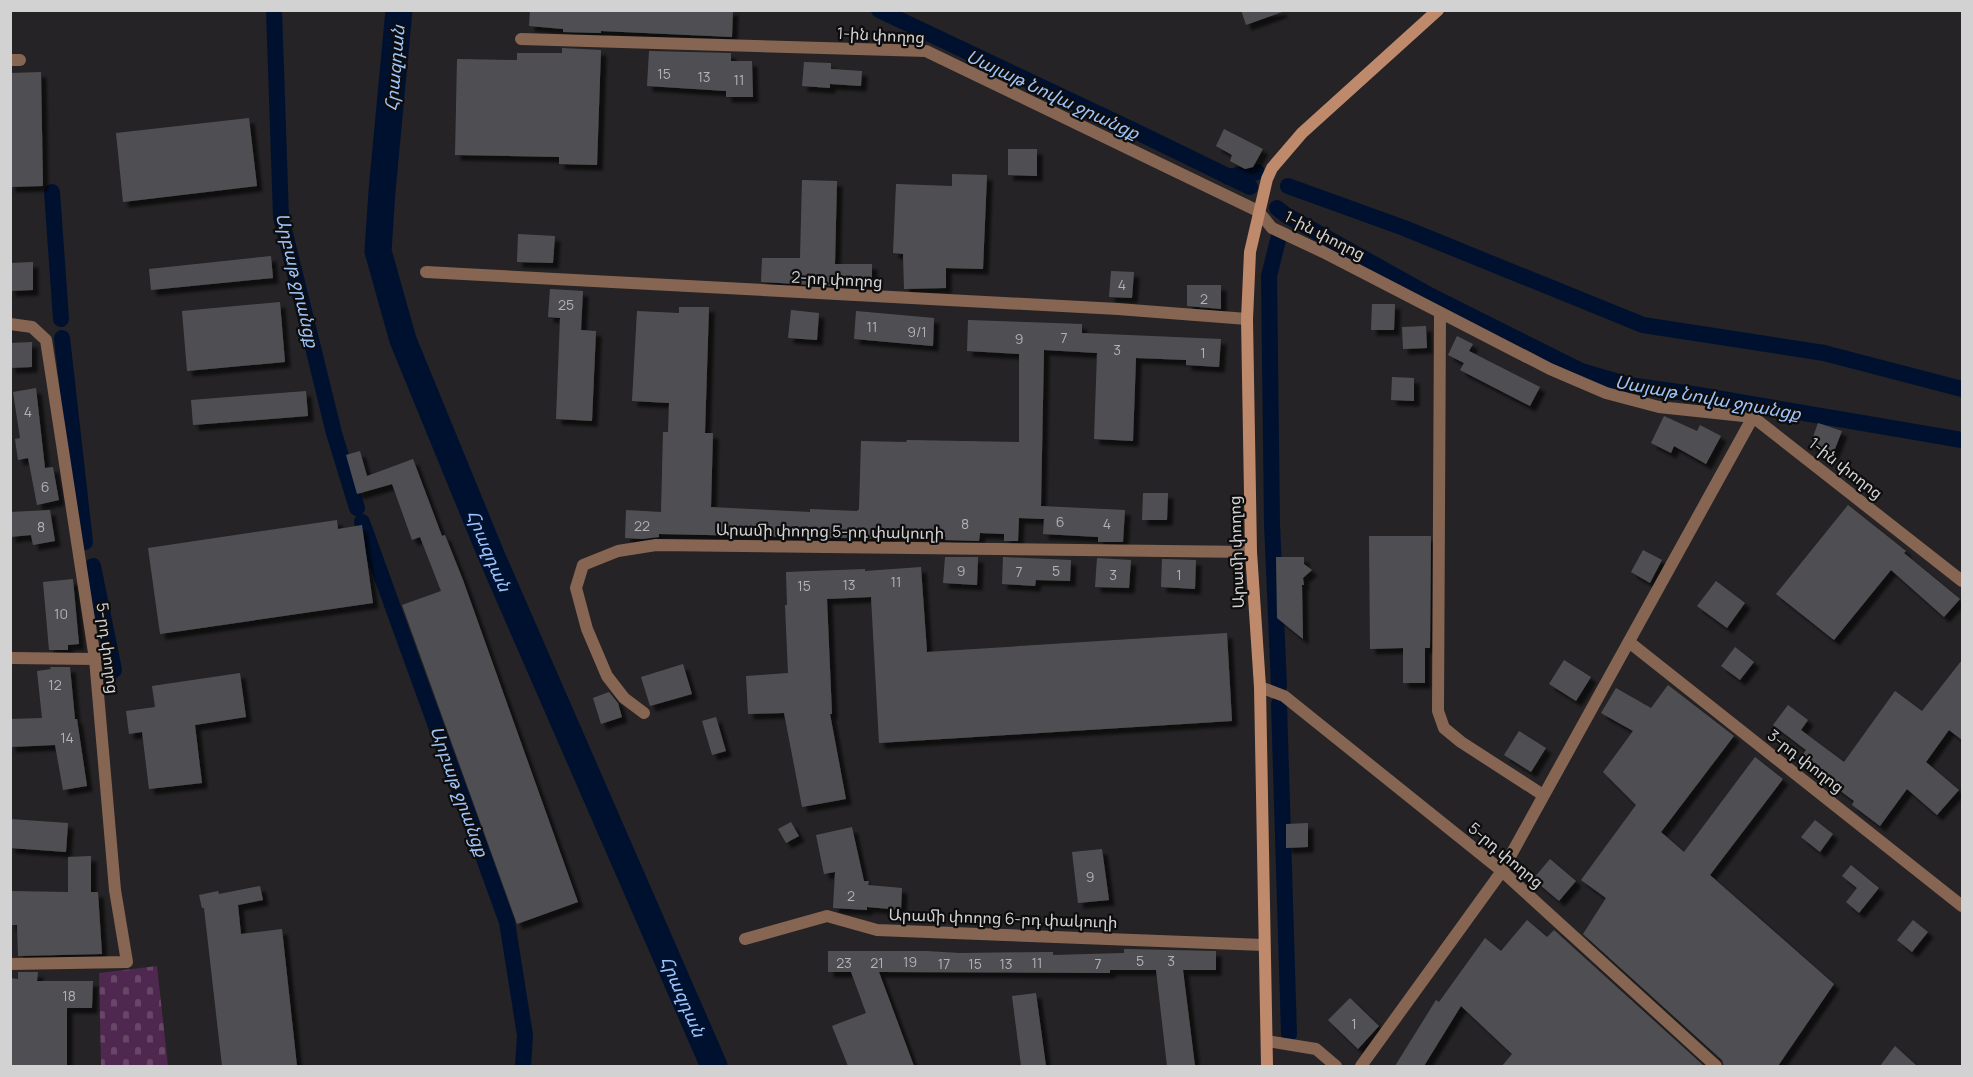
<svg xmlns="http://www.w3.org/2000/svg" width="1973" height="1077" viewBox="0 0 1973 1077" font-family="Manrope,'Noto Sans Armenian',sans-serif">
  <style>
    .cemetery { fill: url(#cemetery-stones) }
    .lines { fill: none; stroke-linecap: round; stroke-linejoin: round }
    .canal { stroke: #001130; stroke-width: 16 }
    .river { stroke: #001130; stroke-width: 27 }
    .building { fill: #505053; filter: url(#shadow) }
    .street { stroke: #866552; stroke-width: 12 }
    .secondary { stroke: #bf896b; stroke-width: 12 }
    .labels { text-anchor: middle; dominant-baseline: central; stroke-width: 4.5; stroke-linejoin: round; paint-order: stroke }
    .number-label { font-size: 14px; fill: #b2b2b3 }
    .street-label { font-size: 16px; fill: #d3d2d3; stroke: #0e0d0e }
    .water-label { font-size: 18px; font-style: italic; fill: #9dc4fa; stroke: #0e0d0e }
  </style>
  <defs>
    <pattern id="cemetery-stones" width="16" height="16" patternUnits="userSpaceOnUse" patternTransform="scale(1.5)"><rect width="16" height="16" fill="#4f284f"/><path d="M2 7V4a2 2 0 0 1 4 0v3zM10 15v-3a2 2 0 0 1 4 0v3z" fill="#674667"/></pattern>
    <filter id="shadow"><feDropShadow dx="5.5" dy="5.5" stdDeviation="1.5" flood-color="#0009"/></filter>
  </defs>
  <rect width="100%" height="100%" fill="#252325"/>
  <polygon class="cemetery" points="157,966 168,1066 101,1066 99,973"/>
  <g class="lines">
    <g class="canal">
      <polyline points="274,10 281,217 334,433 357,508"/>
      <polyline points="879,10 1137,132 1250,187"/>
      <polyline points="1228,177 1257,172"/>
      <polyline points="1288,186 1404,228 1643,325 1824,353 1962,389"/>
      <polyline points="52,192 61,319"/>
      <polyline points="1277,208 1286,215 1431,296 1581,371 1629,385 1693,394 1962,440"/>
      <polyline points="62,338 85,542"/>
      <polyline points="362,522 507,922 525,1035 523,1066"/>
      <polyline points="93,566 114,670"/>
      <polyline points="1279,686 1272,524 1269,276 1279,236"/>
      <polyline points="1279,704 1289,1034"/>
    </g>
    <path class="river" id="s1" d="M399 10 382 191 378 251 403 340 492 557 714 1066"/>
  </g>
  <g class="building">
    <polygon points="530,10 733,10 732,37 601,31 601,33 563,32 563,29 529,26"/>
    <polygon points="1241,10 1282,10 1282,12 1246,25"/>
    <polygon points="562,48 601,50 597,165 559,164 559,157 455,155 457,59 517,60 517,53 562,53"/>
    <polygon points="649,51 731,53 731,61 752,61 753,97 726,97 726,91 647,86"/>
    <polygon points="804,62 831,63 831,69 862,71 861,86 830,84 830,88 802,86"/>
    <polygon points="41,72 43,186 10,187 10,73"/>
    <polygon points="249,118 257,186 123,202 116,133"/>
    <polygon points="1224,129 1263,149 1253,167 1245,169 1230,161 1232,155 1216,146"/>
    <polygon points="1008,149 1037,149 1037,176 1008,175"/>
    <polygon points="952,174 987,175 983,269 946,268 946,288 904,289 903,254 893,253 896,184 952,186"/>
    <polygon points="802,180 837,181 835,264 872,264 872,285 834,286 761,282 762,258 800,258"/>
    <polygon points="518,234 555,236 553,263 517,262"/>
    <polygon points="271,256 273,278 151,290 149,269"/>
    <polygon points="33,262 33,290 10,291 10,263"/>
    <polygon points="1111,271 1134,272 1132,298 1109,297"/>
    <polygon points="1187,285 1221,285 1221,309 1187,306"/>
    <polygon points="550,289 583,291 581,330 596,331 592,421 556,419 560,318 548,317"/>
    <polygon points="280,302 285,362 187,371 182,311"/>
    <polygon points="1372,304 1395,304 1394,330 1371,330"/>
    <polygon points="679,307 709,307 705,433 713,433 711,507 810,512 810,509 857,511 859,509 861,441 906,442 907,440 1019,442 1019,354 967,351 968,320 1082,324 1082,333 1221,339 1219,367 1186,365 1186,360 1136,358 1133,441 1094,439 1097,353 1044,350 1041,506 1125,510 1123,542 1098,542 1098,537 1043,534 1044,519 1019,518 1018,541 1004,541 1004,534 980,533 979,541 945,540 946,537 890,535 890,539 659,534 659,537 642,539 625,538 626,510 661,512 663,432 668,432 669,403 632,401 637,311 679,313"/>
    <polygon points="791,310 819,313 817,340 788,338"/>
    <polygon points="856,311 934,318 933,346 854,339"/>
    <polygon points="1426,326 1427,348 1403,349 1402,327"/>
    <polygon points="1457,336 1473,344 1469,351 1540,387 1530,406 1460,370 1464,363 1448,355"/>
    <polygon points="32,342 32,367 10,368 10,343"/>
    <polygon points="1392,377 1414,378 1414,401 1391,400"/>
    <polygon points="36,388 45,468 53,467 59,500 37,505 28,458 18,460 15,439 20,438 13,392"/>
    <polygon points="306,391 308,416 193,425 191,400"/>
    <polygon points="1664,416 1697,431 1700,425 1721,436 1706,464 1674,446 1671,453 1651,443"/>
    <polygon points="1818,423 1842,431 1833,454 1810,445"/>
    <polygon points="360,451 367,476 413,459 442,536 445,535 463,580 578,902 517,924 402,605 441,591 420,537 412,540 392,484 357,494 346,455"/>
    <polygon points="1143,493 1168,493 1167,520 1142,520"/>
    <polygon points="1848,505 1906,551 1904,553 1960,599 1944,617 1891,570 1834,640 1776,594"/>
    <polygon points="50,510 55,541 33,545 31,535 10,537 10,512"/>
    <polygon points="337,520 338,529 362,525 373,603 160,634 148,548"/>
    <polygon points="1369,536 1431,536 1430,648 1425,648 1425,683 1403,683 1403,648 1370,649"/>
    <polygon points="1643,550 1662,560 1650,583 1631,572"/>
    <polygon points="945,557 978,557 977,585 943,583"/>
    <polygon points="1003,557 1071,560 1070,581 1036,580 1035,586 1002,584"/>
    <polygon points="1276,557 1304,557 1304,564 1312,570 1303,578 1304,585 1302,585 1303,639 1277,618"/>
    <polygon points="1097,558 1131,560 1129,588 1095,587"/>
    <polygon points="1162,559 1196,560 1195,589 1161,587"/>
    <polygon points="921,567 927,652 1227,633 1232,721 879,743 871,597 827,599 832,714 830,714 846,799 802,807 784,713 748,714 746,676 788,673 785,605 787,605 786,572 865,569 865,571"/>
    <polygon points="73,579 79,644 68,645 68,650 49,650 43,582"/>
    <polygon points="1716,581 1745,603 1727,628 1697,606"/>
    <polygon points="1735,647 1754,662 1740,680 1721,666"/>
    <polygon points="1564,660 1591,677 1576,701 1549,684"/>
    <polygon points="1962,660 1962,740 1949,730 1926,762 1959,790 1937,815 1907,789 1880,826 1852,805 1854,801 1799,760 1806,750 1773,725 1788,705 1808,720 1801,730 1844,762 1895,691 1922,711"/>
    <polygon points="683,664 692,694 650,706 641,677"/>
    <polygon points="50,667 70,667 75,719 77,719 87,786 63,790 55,745 10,747 10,719 42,718 37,671 51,669"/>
    <polygon points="240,673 246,717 195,725 202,783 149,789 142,732 129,734 126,711 155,707 152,686"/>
    <polygon points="1668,685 1734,736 1661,832 1684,852 1755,757 1783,779 1710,875 1834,984 1778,1066 1724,1066 1722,1060 1583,934 1606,898 1581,880 1636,805 1603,772 1633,731 1601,713 1616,688 1651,708"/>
    <polygon points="609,692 618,703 622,717 601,724 593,698"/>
    <polygon points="716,717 726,751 712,755 702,721"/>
    <polygon points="1519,731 1546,748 1531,772 1504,755"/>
    <polygon points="10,819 68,823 66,852 10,848"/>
    <polygon points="1815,820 1833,834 1820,852 1801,837"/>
    <polygon points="791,822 799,836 786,843 778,829"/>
    <polygon points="1308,823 1308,847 1286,848 1286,824"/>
    <polygon points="852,827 864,881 869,881 868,885 902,888 901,910 867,907 867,910 833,908 835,872 824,874 816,835"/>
    <polygon points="1102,849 1109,900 1078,903 1072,852"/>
    <polygon points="91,856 91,892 98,892 102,954 18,956 17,925 10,925 10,891 68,892 68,857"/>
    <polygon points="1550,859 1576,881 1559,901 1533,879"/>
    <polygon points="1851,865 1879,888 1859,913 1846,902 1857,888 1842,876"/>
    <polygon points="260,886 263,900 238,905 241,934 282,929 297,1066 222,1066 204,908 202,908 199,895 218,891 219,894"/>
    <polygon points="1527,920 1547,937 1554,930 1704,1066 1502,1066 1512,1054 1461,1006 1424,1066 1395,1066 1436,1000 1439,1002 1485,938 1501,951"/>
    <polygon points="1913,920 1928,932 1912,952 1897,940"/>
    <polygon points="1124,949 1216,951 1216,970 1183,970 1195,1066 1167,1066 1156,970 1110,970 1110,973 879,972 914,1066 848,1066 832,1026 866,1013 851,972 828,972 828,951 926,951 960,953 1053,952 1053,955 1124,953"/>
    <polygon points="18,972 38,972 37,981 93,981 92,1008 67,1008 67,1066 10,1066 10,978 18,979"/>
    <polygon points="1036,993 1046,1066 1021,1066 1012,996"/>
    <polygon points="1350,998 1379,1026 1358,1049 1328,1020"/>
    <polygon points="1895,1046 1917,1066 1880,1066"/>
  </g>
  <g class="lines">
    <g class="street">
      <polyline points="521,39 926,51 1258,211 1272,228 1323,252 1550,369 1606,393 1659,407 1753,417 1962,581"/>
      <polyline points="10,60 20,60"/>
      <polyline points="426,272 1118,309 1247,319"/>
      <polyline points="1440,313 1438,711 1444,728 1461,742 1543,795"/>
      <polyline points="10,324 32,327 46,340 95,659 115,890 127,962 10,964"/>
      <polyline points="1629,642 1962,906"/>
      <polyline points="10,658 95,659"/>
      <polyline points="1260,687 1284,696 1502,871 1716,1066"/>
      <polyline points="644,713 624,698 607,676 587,629 576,588 583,565 618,551 656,545 1251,552"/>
      <polyline points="745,939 827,916 877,930 1264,945"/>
      <polyline points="1267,1041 1316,1049 1336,1066"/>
      <polyline points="1361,1066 1502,871 1753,417"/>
    </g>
    <polyline class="secondary" points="1267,1066 1260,687 1251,552 1247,319 1250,252 1267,179 1272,168 1302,133 1438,10"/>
  </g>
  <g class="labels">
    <g class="number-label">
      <text x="664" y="73">15</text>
      <text x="704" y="76">13</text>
      <text x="739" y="79">11</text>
      <text x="1122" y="284">4</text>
      <text x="1204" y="298">2</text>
      <text x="566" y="304">25</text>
      <text x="872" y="326">11</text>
      <text x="917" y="331">9/1</text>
      <text x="1064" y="337">7</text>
      <text x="1019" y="338">9</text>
      <text x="1117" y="349">3</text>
      <text x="1203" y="352">1</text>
      <text x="28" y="411">4</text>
      <text x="45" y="486">6</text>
      <text x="1060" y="521">6</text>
      <text x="965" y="523">8</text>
      <text x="1107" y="523">4</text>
      <text x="642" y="525">22</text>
      <text x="41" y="526">8</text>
      <text x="961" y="570">9</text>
      <text x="1056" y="570">5</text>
      <text x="1019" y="571">7</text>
      <text x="1113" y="574">3</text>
      <text x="1179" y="574">1</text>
      <text x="896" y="581">11</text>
      <text x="849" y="584">13</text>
      <text x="804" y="585">15</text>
      <text x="61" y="613">10</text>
      <text x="55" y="684">12</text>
      <text x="67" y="737">14</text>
      <text x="1090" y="876">9</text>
      <text x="851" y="895">2</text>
      <text x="1140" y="960">5</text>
      <text x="1171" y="960">3</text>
      <text x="910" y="961">19</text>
      <text x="844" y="962">23</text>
      <text x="877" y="962">21</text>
      <text x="1037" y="962">11</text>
      <text x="944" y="963">17</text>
      <text x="975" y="963">15</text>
      <text x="1006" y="963">13</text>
      <text x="1098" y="963">7</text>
      <text x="69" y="995">18</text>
      <text x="1354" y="1023">1</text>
    </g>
    <g class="street-label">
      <text transform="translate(881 35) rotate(3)">1-ին փողոց</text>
      <text transform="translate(1325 235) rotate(27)">1-ին փողոց</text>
      <text transform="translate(837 279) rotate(3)">2-րդ փողոց</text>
      <text transform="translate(1846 468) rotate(38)">1-ին փողոց</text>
      <text transform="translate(830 531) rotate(1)">Արամի փողոց 5-րդ փակուղի</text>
      <text transform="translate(1236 552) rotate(-92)">Արամի փողոց</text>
      <text transform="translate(108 648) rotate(83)">5-րդ փողոց</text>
      <text transform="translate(1806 761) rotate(38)">3-րդ փողոց</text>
      <text transform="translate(1506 855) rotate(40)">5-րդ փողոց</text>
      <text transform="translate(1003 918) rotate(2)">Արամի փողոց 6-րդ փակուղի</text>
    </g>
    <g class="water-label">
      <text transform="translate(394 68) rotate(-85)">Հրազդան</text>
      <text transform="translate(1053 94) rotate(25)">Սայաթ Նովա ջրանցք</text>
      <text transform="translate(298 280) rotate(77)">Արբաթ ջրանցք</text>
      <text transform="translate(1708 397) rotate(10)">Սայաթ Նովա ջրանցք</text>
      <text stroke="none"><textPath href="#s1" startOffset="562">Հրազդան</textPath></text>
      <text transform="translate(460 791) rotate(70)">Արբաթ ջրանցք</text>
      <text stroke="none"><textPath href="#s1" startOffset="1048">Հրազդան</textPath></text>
    </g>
  </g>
  <rect width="1973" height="1077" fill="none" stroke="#d3d2d3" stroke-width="24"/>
</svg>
